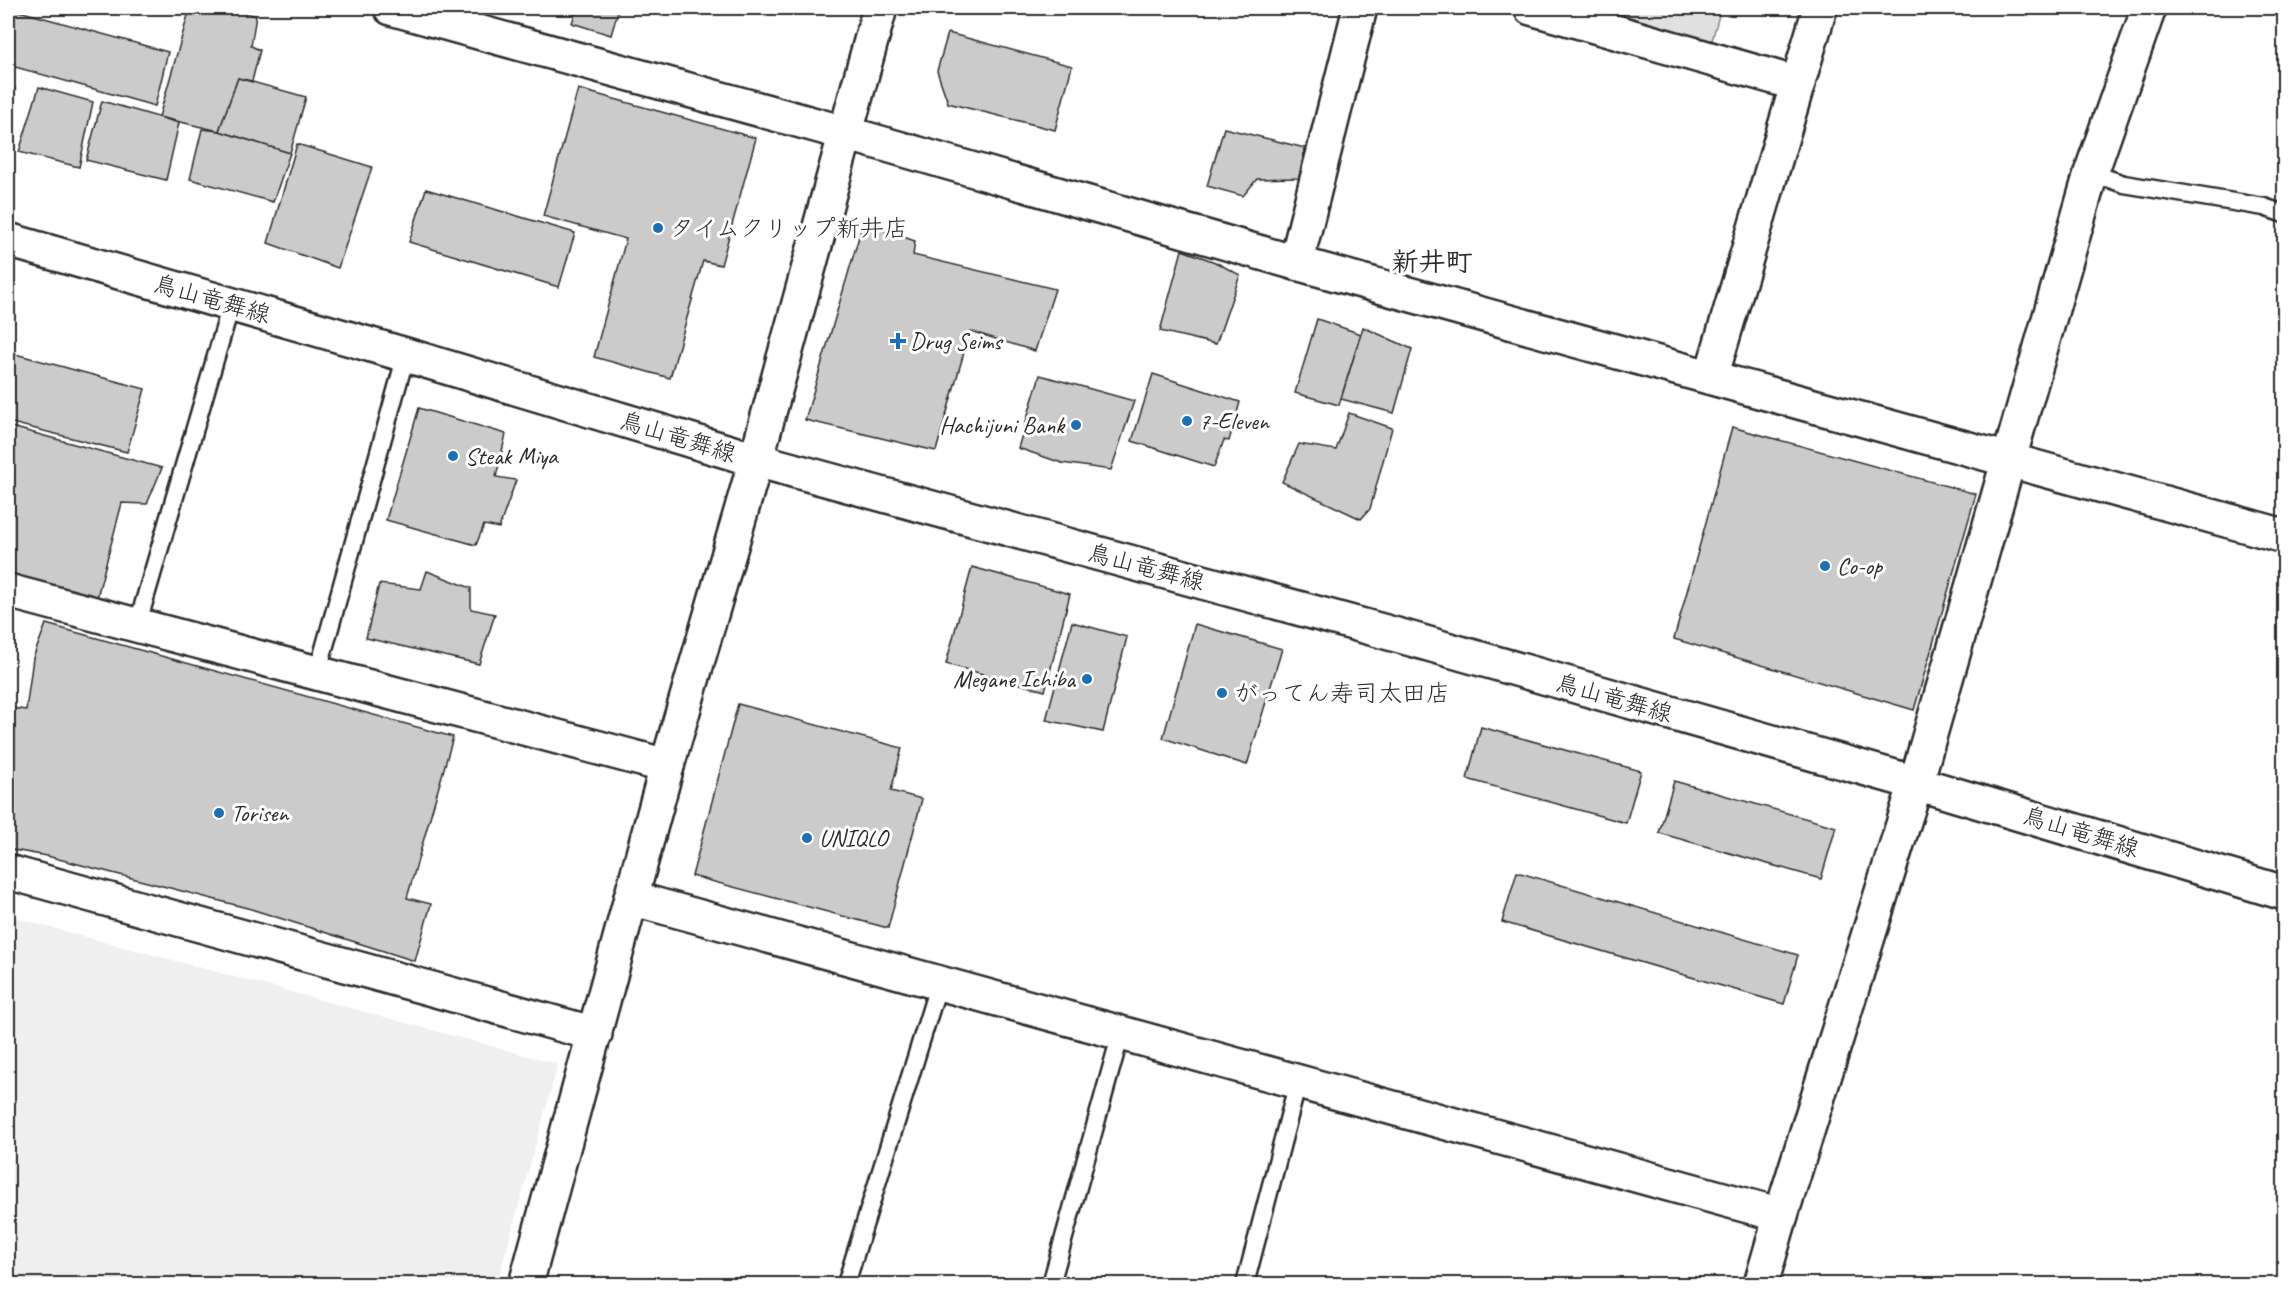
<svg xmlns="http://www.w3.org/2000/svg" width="2292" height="1292" viewBox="0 0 2292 1292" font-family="Caveat,'Klee One',sans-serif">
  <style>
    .built { fill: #efefef }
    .green { fill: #e0e0e0; stroke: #868686; stroke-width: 1.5 }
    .building { fill: #cbcbcb; stroke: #2b2b2b; stroke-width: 1.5 }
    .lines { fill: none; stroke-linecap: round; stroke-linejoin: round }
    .lane-casing { stroke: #2b2b2b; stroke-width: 21 }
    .street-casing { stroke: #2b2b2b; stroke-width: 38 }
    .secondary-casing { stroke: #2b2b2b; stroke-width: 38 }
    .lane { stroke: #fff; stroke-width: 16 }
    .street { stroke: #fff; stroke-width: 33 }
    .secondary { stroke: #fff; stroke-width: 33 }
    .poi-dot { fill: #1f6fb2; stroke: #fff; stroke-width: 2 }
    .labels { text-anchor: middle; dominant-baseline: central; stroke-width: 6; stroke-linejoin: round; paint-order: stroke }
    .poi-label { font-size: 24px; fill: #2b2b2b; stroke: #fff; text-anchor: start }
    .street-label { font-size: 24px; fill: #2b2b2b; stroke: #fff }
    .quarter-label { font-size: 27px; font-weight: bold; fill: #2b2b2b; stroke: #fff }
  </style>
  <rect width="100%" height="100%" fill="#fff"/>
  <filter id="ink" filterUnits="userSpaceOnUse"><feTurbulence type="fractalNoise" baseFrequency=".0167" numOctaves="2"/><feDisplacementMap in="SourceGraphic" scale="12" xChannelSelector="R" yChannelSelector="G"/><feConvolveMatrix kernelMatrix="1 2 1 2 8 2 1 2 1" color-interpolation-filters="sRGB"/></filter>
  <g filter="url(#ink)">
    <polygon class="built" points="8,916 558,1064 497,1284 8,1284"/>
    <polygon class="green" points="1580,8 1721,8 1711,44"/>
    <g class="building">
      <polygon points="8,8 168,52 155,106 8,65"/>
      <polygon points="190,8 231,8 256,16 251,46 260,50 252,81 238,78 219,131 159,117"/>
      <polygon points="577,8 619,8 611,35 572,23"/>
      <polygon points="948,33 1072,66 1055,130 948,103 937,71"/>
      <polygon points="238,78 306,97 290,153 219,131"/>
      <polygon points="8,86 15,88 12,132 8,152"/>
      <polygon points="39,87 93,102 79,167 19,152"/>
      <polygon points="578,89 756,138 721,265 703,261 670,378 594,357 626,239 543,216"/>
      <polygon points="102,101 179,123 166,180 86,160"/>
      <polygon points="1224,128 1305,148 1299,178 1257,179 1243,196 1207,186"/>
      <polygon points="202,129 219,131 290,153 273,202 190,179"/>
      <polygon points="297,144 372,167 338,268 268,243"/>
      <polygon points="426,189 575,233 559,287 409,242"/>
      <polygon points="863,223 915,241 913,255 1055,289 1035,351 970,331 936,451 805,420"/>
      <polygon points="1182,250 1215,262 1240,275 1216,344 1160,331"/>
      <polygon points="1317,319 1361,334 1339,405 1295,393"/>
      <polygon points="1363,327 1412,349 1394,413 1341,399"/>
      <polygon points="8,352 145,389 127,452 8,422"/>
      <polygon points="1153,374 1240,402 1229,441 1224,440 1214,467 1132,441"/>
      <polygon points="1040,375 1134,401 1111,470 1062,463 1018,448"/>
      <polygon points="419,408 506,434 496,477 516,480 499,528 484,525 476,545 386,520"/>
      <polygon points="1349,413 1392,428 1370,509 1361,519 1282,482 1299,444 1336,450"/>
      <polygon points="8,426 162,468 147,504 122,503 96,601 8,575"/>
      <polygon points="1732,427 1976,494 1914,710 1674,639"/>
      <polygon points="972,567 1070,594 1045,691 946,664"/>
      <polygon points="427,571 471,588 471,609 495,614 479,664 366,638 379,584 421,589"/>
      <polygon points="1072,622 1127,637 1103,732 1046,720"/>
      <polygon points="46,624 453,737 407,898 431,904 415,961 251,909 47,856 8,849 8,730 12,708 26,710 33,658"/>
      <polygon points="1195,624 1282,649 1247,765 1163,738"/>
      <polygon points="738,704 902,748 891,791 922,799 888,928 692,876"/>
      <polygon points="1481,727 1641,771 1626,823 1467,779"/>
      <polygon points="1674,781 1836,827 1821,879 1659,833"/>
      <polygon points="1517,872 1798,955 1784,1004 1502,922"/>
    </g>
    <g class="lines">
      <g class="lane-casing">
        <g id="lane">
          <polyline points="2091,173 2124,184 2264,207 2284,214"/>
          <polyline points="137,626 231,305"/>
          <polyline points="317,674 406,355"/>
          <polyline points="846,1284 939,983"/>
          <polyline points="1051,1284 1121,1033"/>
          <polyline points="1245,1284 1298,1082"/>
        </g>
      </g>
      <g class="street-casing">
        <g id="street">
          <polyline points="1531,8 1798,84"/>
          <polyline points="1296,263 1360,8"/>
          <polyline points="8,591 667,766"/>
          <polyline points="8,872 595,1034"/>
          <polyline points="631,898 1781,1215"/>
          <polyline points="1761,1284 1781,1215 1916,783"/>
        </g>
      </g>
      <g class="secondary-casing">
        <g id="secondary">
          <polyline points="391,8 870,140 1296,263 2284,536"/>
          <polyline points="8,240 406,355 756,460 1404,637 1916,783 2284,893"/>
          <polyline points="1711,377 1820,8"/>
          <polyline points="1916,783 2091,173 2149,8"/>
          <polyline points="526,1284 667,766 756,460 880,8"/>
        </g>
      </g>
      <use href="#lane" class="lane"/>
      <use href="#street" class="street"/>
      <use href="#secondary" class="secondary"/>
    </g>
  </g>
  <g class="poi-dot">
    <circle cx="658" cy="228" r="6"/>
    <path d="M895 332h6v6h6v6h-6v6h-6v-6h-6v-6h6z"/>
    <circle cx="1187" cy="421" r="6"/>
    <circle cx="1076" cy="425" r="6"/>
    <circle cx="453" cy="456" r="6"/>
    <circle cx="1825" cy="566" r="6"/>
    <circle cx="1087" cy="679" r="6"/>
    <circle cx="1222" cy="693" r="6"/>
    <circle cx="219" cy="813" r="6"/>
    <circle cx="807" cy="838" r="6"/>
  </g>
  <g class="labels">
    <g class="poi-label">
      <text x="670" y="228">タイムクリップ新井店</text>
      <text x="910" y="341">Drug Seims</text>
      <text x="1199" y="421">7-Eleven</text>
      <text x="1064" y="425" text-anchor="end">Hachijuni Bank</text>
      <text x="465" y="456">Steak Miya</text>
      <text x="1837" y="566">Co-op</text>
      <text x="1075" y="679" text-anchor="end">Megane Ichiba</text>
      <text x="1234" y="693">がってん寿司太田店</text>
      <text x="231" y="813">Torisen</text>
      <text x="819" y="838">UNIQLO</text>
    </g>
    <g class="street-label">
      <text transform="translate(212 299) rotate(16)">鳥山竜舞線</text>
      <text transform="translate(678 437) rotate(17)">鳥山竜舞線</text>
      <text transform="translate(1146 567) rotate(15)">鳥山竜舞線</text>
      <text transform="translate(1614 698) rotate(16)">鳥山竜舞線</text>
      <text transform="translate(2081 832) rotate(17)">鳥山竜舞線</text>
    </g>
    <g class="quarter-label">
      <text x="1432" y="262">新井町</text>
    </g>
  </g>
  <rect width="2292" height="1292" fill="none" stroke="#fff" stroke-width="30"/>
  <rect x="15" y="15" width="2262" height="1262" fill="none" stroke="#2b2b2b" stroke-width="2" filter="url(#ink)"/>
</svg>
